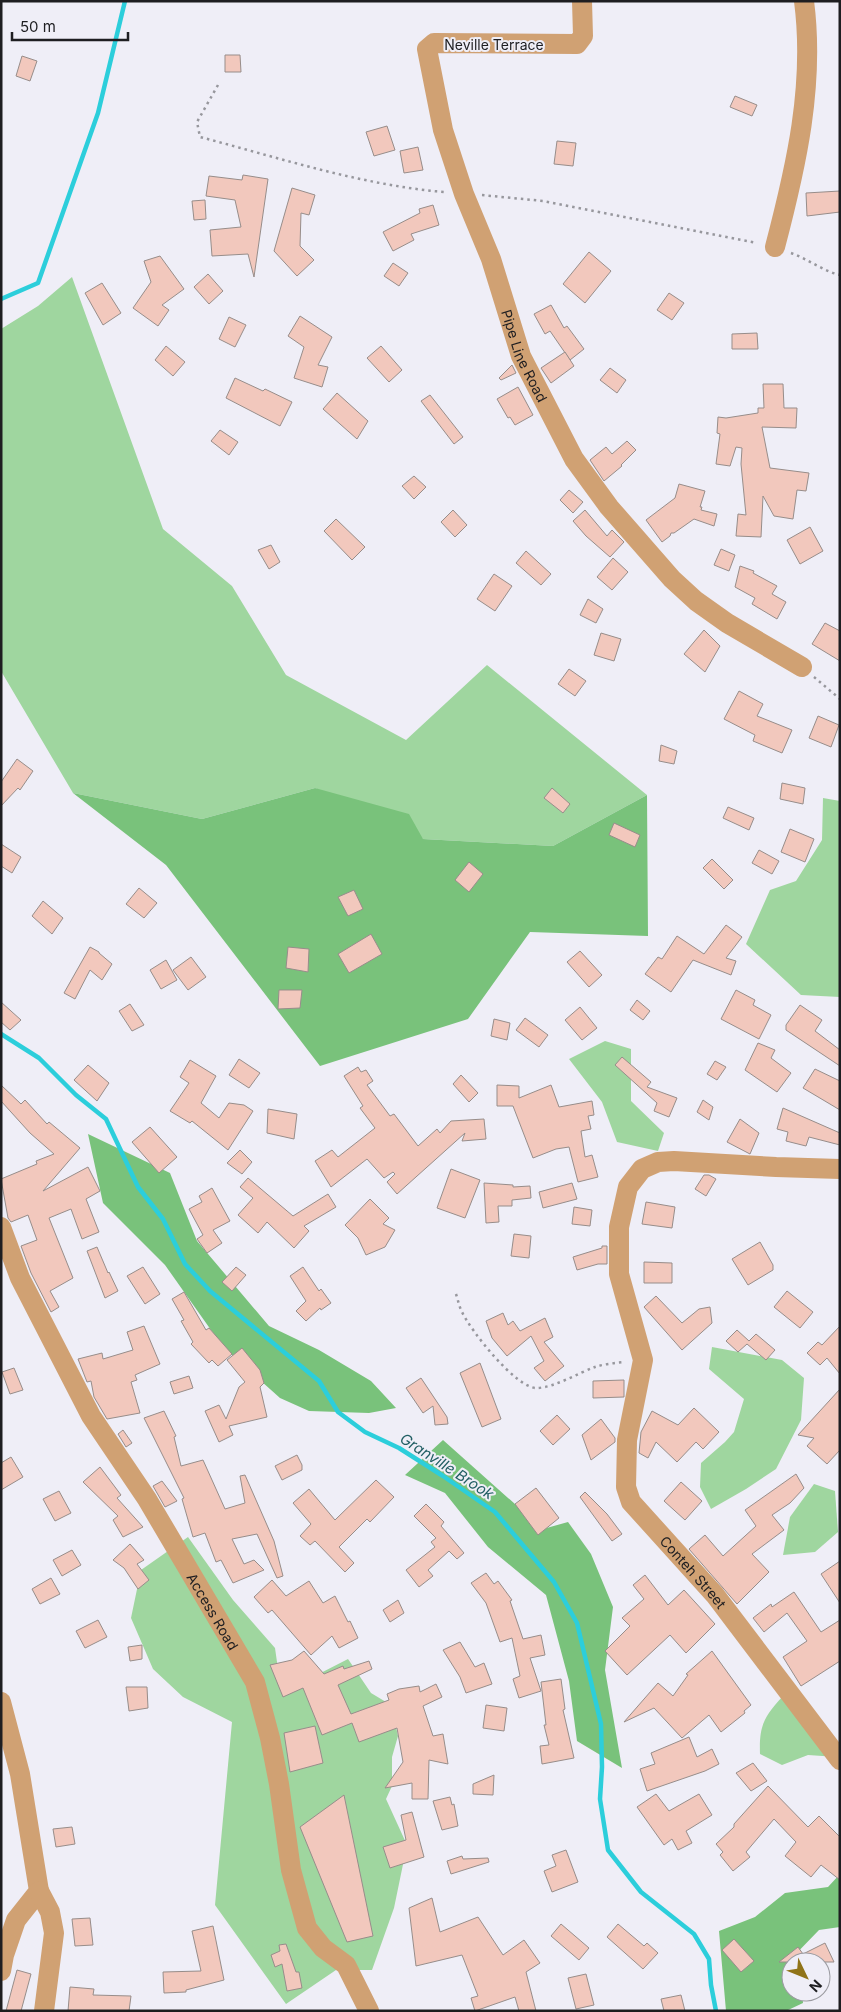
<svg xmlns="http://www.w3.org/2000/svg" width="841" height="2012" viewBox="0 0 841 2012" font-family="Inter,sans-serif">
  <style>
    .green { fill: #9fd69f }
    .forest { fill: #79c27b }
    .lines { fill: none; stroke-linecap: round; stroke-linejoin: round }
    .stream { stroke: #2ccedb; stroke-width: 4.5 }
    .building { fill: #f2c8bd; stroke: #978d8a }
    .path { stroke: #97979d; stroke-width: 2.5; stroke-dasharray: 2.5 4; stroke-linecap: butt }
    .minor { stroke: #d0a173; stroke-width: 20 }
    .labels { text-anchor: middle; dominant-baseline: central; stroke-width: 4; stroke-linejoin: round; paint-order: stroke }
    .street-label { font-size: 14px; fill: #1e1e21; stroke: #efeef7 }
    .water-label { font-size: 15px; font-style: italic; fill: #225f64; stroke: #efeef7 }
  </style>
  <rect width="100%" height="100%" fill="#efeef7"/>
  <g class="green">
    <polygon points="72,277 163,529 232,586 286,675 406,740 487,665 647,795 553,846 423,839 315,788 202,819 73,793 1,671 1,329 38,306"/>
    <polygon points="823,798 840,801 840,997 801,995 746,944 770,890 796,881 822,840"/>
    <polygon points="605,1041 631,1049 631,1101 664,1133 658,1151 617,1142 602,1102 569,1059"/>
    <polygon points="712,1347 782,1360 804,1378 801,1420 776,1469 746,1489 711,1509 700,1487 701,1463 725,1442 734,1432 744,1399 709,1369"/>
    <polygon points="814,1484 835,1491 838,1532 815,1552 783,1555 790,1517"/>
    <polygon points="188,1537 233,1600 275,1648 281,1690 307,1680 348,1659 371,1693 391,1705 398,1736 392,1757 392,1786 386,1799 407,1845 394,1908 372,1970 336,1970 286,2004 215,1905 232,1722 183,1697 153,1669 131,1618 141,1570"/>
    <path d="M783 1696 837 1757 808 1755 782 1765 760 1754C759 1725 764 1717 783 1696Z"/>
  </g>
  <g class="forest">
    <polygon points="315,788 409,814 423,839 553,846 647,795 648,936 530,932 468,1019 320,1066 166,865 73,793 202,819"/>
    <polygon points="88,1134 170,1173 197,1241 269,1326 319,1350 371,1381 396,1408 369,1413 309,1411 280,1398 223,1347 165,1265 103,1203"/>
    <polygon points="443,1440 543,1529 568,1522 591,1554 613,1607 605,1670 622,1768 577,1741 569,1681 546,1595 488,1547 445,1493 405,1475"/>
    <polygon points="840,1874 840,1927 819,1930 789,1961 791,1966 791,1992 802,1992 803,2003 786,2011 726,2011 719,1931 755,1917 785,1893 828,1887"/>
  </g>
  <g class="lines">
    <g class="stream">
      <polyline points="1,299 38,283 98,113 125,1"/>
      <polyline points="1,1034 39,1058 76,1095 106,1119 138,1187 163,1219 185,1264 210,1291 319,1381 338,1412 365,1432 399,1448 443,1476 495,1512 554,1582 577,1623 601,1724 602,1767 600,1799 608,1850 641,1892 694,1934 709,1959 711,1985 716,2011"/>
    </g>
  </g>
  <g class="building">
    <polygon points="225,55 240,55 241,72 225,72"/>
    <polygon points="22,56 37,61 30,81 16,76"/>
    <polygon points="735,96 757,105 752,116 730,107"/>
    <polygon points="387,126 395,150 374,156 366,132"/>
    <polygon points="557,141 576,143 573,166 554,164"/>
    <polygon points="418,147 423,170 404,173 400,151"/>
    <polygon points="243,175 268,179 254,277 248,254 212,256 210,230 241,227 235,200 206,196 209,176 242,180"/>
    <polygon points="292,188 315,195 309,215 301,213 300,246 314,260 297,276 274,251"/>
    <polygon points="840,191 840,212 807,216 806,193"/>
    <polygon points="205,200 206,219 194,220 192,201"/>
    <polygon points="433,205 439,225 411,234 414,240 393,251 383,232 420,213 419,209"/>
    <polygon points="589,252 611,271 585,303 563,284"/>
    <polygon points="160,256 184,289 162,305 169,310 158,326 133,308 151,282 144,261"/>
    <polygon points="393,263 408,273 399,286 384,276"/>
    <polygon points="208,274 223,291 209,304 194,287"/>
    <polygon points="102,283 121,313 103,325 85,293"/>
    <polygon points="669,293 684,303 672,320 657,310"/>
    <polygon points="551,305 564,328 567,326 584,349 570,360 550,331 545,334 534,314"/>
    <polygon points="300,316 332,337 318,365 328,367 322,387 294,378 304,347 288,336"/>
    <polygon points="229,317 246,325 235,347 219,339"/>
    <polygon points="757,333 758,349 732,349 732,334"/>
    <polygon points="166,346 185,362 173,376 155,360"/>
    <polygon points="381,346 402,370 389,382 367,358"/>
    <polygon points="565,352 574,366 551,383 541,368"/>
    <polygon points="512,365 516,373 501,380 499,378"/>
    <polygon points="610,368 626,380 617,393 600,380"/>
    <polygon points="235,378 263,391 265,389 292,402 280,426 226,398"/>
    <polygon points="763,384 783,384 784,408 797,408 796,428 762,427 770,468 809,473 806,491 797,490 793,519 774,516 763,496 761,537 736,536 738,514 746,515 741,464 742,448 736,447 730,466 716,464 720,434 717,433 718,417 726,418 758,413 758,408 764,408"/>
    <polygon points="518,387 533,415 515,425 510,417 508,418 497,399"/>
    <polygon points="337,393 368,421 357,439 323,409"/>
    <polygon points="430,395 463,437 454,444 421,401"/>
    <polygon points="220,430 238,442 229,455 211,441"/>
    <polygon points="627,441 636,450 621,465 622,466 604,481 590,460 606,447 612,454"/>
    <polygon points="414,476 426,487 414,499 402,486"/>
    <polygon points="679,484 705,491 700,507 702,507 701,510 717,514 714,526 694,519 674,533 671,533 670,536 662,542 646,520 675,498"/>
    <polygon points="569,490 583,502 573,513 560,500"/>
    <polygon points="453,510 467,525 455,537 441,522"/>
    <polygon points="585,510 607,536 612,530 624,542 610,557 586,536 573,521"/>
    <polygon points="336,519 365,547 352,560 324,531"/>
    <polygon points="810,527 823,551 800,564 787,540"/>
    <polygon points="271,545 280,562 269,569 258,550"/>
    <polygon points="721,549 735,555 729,571 714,565"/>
    <polygon points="526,551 551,574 541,585 516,563"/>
    <polygon points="613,558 628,572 612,590 597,577"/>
    <polygon points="740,566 754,571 753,573 777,586 772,594 786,602 777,619 752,604 755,598 735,587"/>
    <polygon points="494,574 512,586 495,611 477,599"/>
    <polygon points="588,599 603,609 596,623 580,615"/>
    <polygon points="825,623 840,631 840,661 812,644"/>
    <polygon points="704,630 720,646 705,672 684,654"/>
    <polygon points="601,633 621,639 614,661 594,655"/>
    <polygon points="569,669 586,681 575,696 558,684"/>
    <polygon points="739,691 763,704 757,716 792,730 782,753 753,741 755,735 724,719"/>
    <polygon points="818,716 839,725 831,747 809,738"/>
    <polygon points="661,745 677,751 674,764 659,761"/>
    <polygon points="17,759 33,771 20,790 18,788 1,806 1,782"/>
    <polygon points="782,783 805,788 803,804 780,799"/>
    <polygon points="552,788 570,804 563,813 544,798"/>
    <polygon points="728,807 754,818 749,830 723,818"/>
    <polygon points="614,823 640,835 635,847 609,835"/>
    <polygon points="790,829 814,839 805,862 781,852"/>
    <polygon points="1,844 21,857 12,873 1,866"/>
    <polygon points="759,850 779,861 772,874 752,863"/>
    <polygon points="712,859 733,880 724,889 703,868"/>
    <polygon points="469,862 483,874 469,892 455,880"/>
    <polygon points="139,888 157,903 144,918 126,904"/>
    <polygon points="354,890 363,909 348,916 338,897"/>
    <polygon points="43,901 63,918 52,934 32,916"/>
    <polygon points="726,925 742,937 726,958 736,961 731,975 693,960 671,992 645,974 658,957 662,959 677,936 704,954"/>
    <polygon points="371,934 382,954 349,973 338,954"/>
    <polygon points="90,947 99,952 99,953 112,964 102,980 90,970 75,999 64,993"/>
    <polygon points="288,947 309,949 308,972 286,968"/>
    <polygon points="580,951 602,975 589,987 567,962"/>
    <polygon points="191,957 206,977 188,990 173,970"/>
    <polygon points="166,960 177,980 161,989 150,970"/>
    <polygon points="279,990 302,990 300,1008 278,1009"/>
    <polygon points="736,990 755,1000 753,1005 771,1015 759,1039 721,1019"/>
    <polygon points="637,1000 650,1011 643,1020 630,1010"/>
    <polygon points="1,1002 21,1020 10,1030 1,1022"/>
    <polygon points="130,1004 144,1025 132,1031 119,1011"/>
    <polygon points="800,1005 822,1020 815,1031 840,1050 840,1066 786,1030 786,1025"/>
    <polygon points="580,1007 597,1028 582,1040 565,1020"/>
    <polygon points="525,1018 548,1035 539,1047 516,1030"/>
    <polygon points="494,1019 510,1023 507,1040 491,1036"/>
    <polygon points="758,1043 775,1050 771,1058 791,1073 777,1092 745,1070"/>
    <polygon points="622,1057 651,1082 647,1087 677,1098 669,1117 654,1111 657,1103 615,1065"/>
    <polygon points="239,1059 260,1073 249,1088 229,1075"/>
    <polygon points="190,1060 216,1076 201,1103 219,1118 229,1103 244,1105 253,1111 228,1150 192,1121 190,1123 170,1111 189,1083 180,1077"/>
    <polygon points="715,1061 726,1067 717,1080 707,1074"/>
    <polygon points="88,1065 109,1083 97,1101 74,1080"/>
    <polygon points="358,1067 361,1072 366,1070 373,1081 367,1085 390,1116 394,1114 418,1146 437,1129 440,1133 451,1121 484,1119 486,1139 462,1141 465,1133 397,1194 387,1182 395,1174 393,1172 384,1178 367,1159 331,1187 315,1161 332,1150 338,1157 375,1128 360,1108 363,1106 344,1076"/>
    <polygon points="815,1069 840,1081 840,1110 803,1088"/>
    <polygon points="461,1075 478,1093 469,1102 453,1084"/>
    <polygon points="1,1085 21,1104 25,1100 47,1124 49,1122 80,1148 43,1191 88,1167 100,1191 86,1199 99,1232 82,1239 71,1209 49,1218 73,1278 50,1291 59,1307 51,1312 31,1273 21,1246 37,1240 28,1215 11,1222 8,1218 1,1179 37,1164 36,1161 54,1154 30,1133 1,1101"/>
    <polygon points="497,1085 519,1086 519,1098 551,1085 559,1107 592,1101 594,1115 588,1116 591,1129 581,1131 585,1157 592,1155 598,1177 578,1182 569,1147 556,1149 533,1158 513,1106 497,1106"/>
    <polygon points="703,1100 713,1107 709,1120 697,1112"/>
    <polygon points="783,1108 840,1133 840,1145 809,1137 806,1146 786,1141 788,1132 777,1129"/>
    <polygon points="268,1109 297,1114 294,1139 267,1133"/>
    <polygon points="740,1119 759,1133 750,1154 727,1142"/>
    <polygon points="150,1127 177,1157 159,1173 132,1142"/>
    <polygon points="240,1150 252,1162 242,1174 227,1163"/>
    <polygon points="451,1169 480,1180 465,1218 437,1208"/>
    <polygon points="704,1175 709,1175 716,1179 706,1196 695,1189"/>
    <polygon points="248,1178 293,1216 328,1194 336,1207 304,1226 309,1231 294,1248 267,1222 258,1233 238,1215 253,1198 240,1187"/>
    <polygon points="484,1183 513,1185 513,1187 530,1186 531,1198 512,1200 512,1206 498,1206 499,1222 486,1223"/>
    <polygon points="572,1183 577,1199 543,1208 539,1192"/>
    <polygon points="212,1188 230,1221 213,1230 222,1243 207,1253 197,1239 203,1235 189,1209 202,1202 199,1196"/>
    <polygon points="370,1199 389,1218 383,1224 395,1230 385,1247 366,1255 358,1238 345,1225"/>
    <polygon points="646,1202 675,1207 672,1228 642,1224"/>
    <polygon points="574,1207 592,1210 590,1226 572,1224"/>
    <polygon points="514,1234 531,1236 529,1258 511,1256"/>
    <polygon points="760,1242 773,1265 773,1270 748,1285 732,1259"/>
    <polygon points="602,1246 607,1246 607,1264 598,1264 577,1270 573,1257 602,1248"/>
    <polygon points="97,1247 108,1273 109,1272 118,1291 105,1298 87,1251"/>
    <polygon points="644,1262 672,1263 672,1283 644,1283"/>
    <polygon points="143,1267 160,1294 145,1304 127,1276"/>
    <polygon points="236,1267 246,1275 232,1291 222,1282"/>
    <polygon points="303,1267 319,1291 321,1289 331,1303 321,1310 320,1308 306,1321 296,1311 306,1301 290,1276"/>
    <polygon points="787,1291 813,1312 800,1328 774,1307"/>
    <polygon points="184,1292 206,1330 209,1328 232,1354 218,1366 212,1360 209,1363 191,1344 193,1342 181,1321 184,1320 172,1299"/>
    <polygon points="656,1296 682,1323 699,1309 710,1307 712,1323 682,1350 644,1307"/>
    <polygon points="503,1313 508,1325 513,1321 520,1331 545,1318 553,1337 544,1342 564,1366 545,1381 534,1368 544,1361 531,1336 507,1356 492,1338 486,1321"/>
    <polygon points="144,1326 160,1364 135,1375 137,1380 131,1382 140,1413 107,1419 94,1397 91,1381 87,1382 78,1359 102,1353 103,1359 133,1350 127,1332"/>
    <polygon points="840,1326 840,1374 827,1358 820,1365 807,1353 818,1342 822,1345"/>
    <polygon points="737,1330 749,1341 756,1334 775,1350 766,1360 747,1344 738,1352 726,1341"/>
    <polygon points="242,1348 260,1370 264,1383 260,1387 267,1417 229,1426 233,1435 219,1442 205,1411 219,1405 226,1419 239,1387 245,1382 227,1360"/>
    <polygon points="480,1363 501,1419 482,1427 460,1373"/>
    <polygon points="14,1368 23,1390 10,1394 2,1372"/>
    <polygon points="189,1376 193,1388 174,1394 170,1382"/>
    <polygon points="421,1378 447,1417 448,1424 435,1425 433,1406 423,1413 406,1388"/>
    <polygon points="624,1380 624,1397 593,1398 593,1381"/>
    <polygon points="840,1389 840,1450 827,1464 807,1446 814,1438 798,1435"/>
    <polygon points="694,1408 719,1432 703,1449 696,1442 677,1462 656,1442 648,1458 639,1453 641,1432 652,1411 678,1425"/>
    <polygon points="164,1411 176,1436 174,1437 181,1466 203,1460 225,1509 245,1503 240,1476 245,1475 274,1541 283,1576 277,1578 257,1534 232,1539 244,1564 254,1560 264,1570 233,1583 221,1560 216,1562 205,1533 193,1537 182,1499 184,1498 144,1418"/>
    <polygon points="557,1415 570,1429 553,1445 540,1431"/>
    <polygon points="601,1419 615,1438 615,1442 591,1460 582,1435"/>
    <polygon points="123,1430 132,1443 126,1447 118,1434"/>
    <polygon points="297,1455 302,1465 302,1470 282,1480 275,1466"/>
    <polygon points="11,1457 23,1477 1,1490 1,1463"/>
    <polygon points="100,1467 121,1495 117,1498 143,1527 123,1537 113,1520 118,1516 83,1482"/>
    <polygon points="796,1474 804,1488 790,1503 772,1515 784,1530 752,1554 769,1572 737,1604 689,1549 705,1535 723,1556 756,1526 745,1510"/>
    <polygon points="376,1480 394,1497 370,1522 367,1519 339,1547 354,1563 345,1572 315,1541 310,1545 300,1536 311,1524 293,1503 309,1489 335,1520"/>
    <polygon points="162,1481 177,1501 165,1507 153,1486"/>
    <polygon points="681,1482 702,1501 685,1520 664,1501"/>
    <polygon points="536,1488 559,1518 538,1535 515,1504"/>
    <polygon points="59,1491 71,1513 55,1521 43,1499"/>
    <polygon points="585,1492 607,1514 622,1534 612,1541 580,1497"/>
    <polygon points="426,1504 444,1522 441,1526 464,1553 457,1559 449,1551 428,1570 433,1576 419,1587 406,1570 435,1547 431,1542 436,1538 414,1516"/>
    <polygon points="130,1544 144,1560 137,1564 149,1580 138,1589 124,1568 113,1560"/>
    <polygon points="72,1550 81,1565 62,1576 53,1560"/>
    <polygon points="840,1561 840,1603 821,1574"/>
    <polygon points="486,1573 494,1584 498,1581 512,1600 510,1601 523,1639 541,1635 545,1655 530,1658 541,1691 519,1698 513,1679 520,1676 512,1638 500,1642 486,1603 471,1583"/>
    <polygon points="645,1575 668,1605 684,1590 715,1624 686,1653 670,1635 627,1675 605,1651 630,1626 622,1618 644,1599 633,1585"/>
    <polygon points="51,1578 60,1594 40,1604 32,1589"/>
    <polygon points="272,1580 286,1596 309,1581 323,1603 335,1596 348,1622 350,1621 358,1638 339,1648 332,1636 311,1655 272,1610 268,1613 254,1597"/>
    <polygon points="794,1592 821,1632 840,1620 840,1661 801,1686 783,1657 807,1641 787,1613 764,1632 753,1618 771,1604 772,1607"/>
    <polygon points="398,1600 404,1613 390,1622 383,1610"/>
    <polygon points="98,1620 107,1637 85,1648 76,1631"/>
    <polygon points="460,1642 475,1667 484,1663 492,1684 466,1693 460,1677 443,1650"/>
    <polygon points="142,1645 142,1659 130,1661 128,1647"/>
    <polygon points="304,1651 324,1674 343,1666 344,1669 369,1661 372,1669 338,1685 351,1714 389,1700 387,1694 399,1689 419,1686 420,1692 436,1684 442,1697 423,1706 433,1736 443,1734 448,1764 429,1760 428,1799 412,1799 412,1783 385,1788 403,1762 397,1728 359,1742 352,1723 322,1735 303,1688 283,1697 270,1665 292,1660"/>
    <polygon points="712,1651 751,1705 744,1711 745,1713 721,1732 709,1715 682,1738 654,1708 624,1722 658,1683 673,1696 688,1675 686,1674"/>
    <polygon points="561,1679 565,1709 563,1710 574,1758 542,1764 540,1746 549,1745 544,1725 546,1725 541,1682"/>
    <polygon points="126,1687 147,1687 148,1708 129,1711"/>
    <polygon points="486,1705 507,1708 504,1731 483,1728"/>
    <polygon points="315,1726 323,1763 290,1772 284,1733"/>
    <polygon points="689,1737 697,1757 712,1749 719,1764 705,1771 647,1791 640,1769 655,1764 651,1753"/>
    <polygon points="753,1763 767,1781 751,1791 736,1773"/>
    <polygon points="494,1775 493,1795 473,1794 473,1784"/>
    <polygon points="768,1786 808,1827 819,1816 840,1837 840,1880 821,1865 811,1877 785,1856 796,1842 774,1819 746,1852 750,1857 733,1871 720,1855 723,1852 716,1844 734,1827 734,1824"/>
    <polygon points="656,1794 669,1811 699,1794 712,1815 686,1831 692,1843 678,1850 672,1839 664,1845 637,1807"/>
    <polygon points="344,1795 373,1936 347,1942 300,1827"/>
    <polygon points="450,1797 452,1805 454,1804 458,1826 442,1830 433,1801"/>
    <polygon points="412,1812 424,1857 390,1868 383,1847 406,1840 401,1815"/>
    <polygon points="72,1827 75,1844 56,1847 53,1829"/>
    <polygon points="566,1850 578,1882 552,1892 544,1871 556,1866 552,1855"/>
    <polygon points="462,1856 463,1859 488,1858 489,1862 451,1874 447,1861"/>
    <polygon points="432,1898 440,1932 478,1917 503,1955 524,1940 540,1963 526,1972 536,2011 519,2011 515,1997 475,2011 471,1998 478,1996 462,1955 416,1966 409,1908"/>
    <polygon points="90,1918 93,1945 75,1946 72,1919"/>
    <polygon points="561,1924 589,1948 579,1960 551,1936"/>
    <polygon points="618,1924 644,1946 647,1943 658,1953 643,1969 607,1937"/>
    <polygon points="213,1926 224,1980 186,1990 186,1992 164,1993 163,1972 201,1971 192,1931"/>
    <polygon points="734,1939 754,1961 741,1972 722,1950"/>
    <polygon points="825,1943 834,1962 779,1962 798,1947 803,1954"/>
    <polygon points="286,1944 296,1972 299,1972 302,1988 287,1991 282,1964 275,1967 271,1955 280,1951 279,1945"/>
    <polygon points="17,1970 31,1974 21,2011 6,2011"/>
    <polygon points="586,1974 594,2005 576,2009 568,1978"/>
    <polygon points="70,1987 94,1989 93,1995 131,1996 129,2011 68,2011"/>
    <polygon points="681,1995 685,2011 664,2011 661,1999"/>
  </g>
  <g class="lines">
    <g class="path">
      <path d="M218 85 197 122 200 137C280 158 361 185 444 192"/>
      <polyline points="482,195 543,201 757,243"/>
      <path d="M791 253C808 259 823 271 840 275"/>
      <polyline points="814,677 840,699"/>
      <path d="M456 1294C458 1300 459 1306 462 1312 471 1331 515 1387 536 1388 554 1388 578 1373 595 1367 604 1364 615 1363 625 1362"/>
    </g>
    <g class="minor">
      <path id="s1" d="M582 1 583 36 577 44 434 43 427 49 443 130 464 194 491 259 521 356 574 459 609 507 672 579 696 601 727 623 802 667"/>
      <path d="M775 247C796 167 815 85 804 1"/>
      <path id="s2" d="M840 1169 776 1167 674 1161 658 1162 642 1169 628 1187 619 1227V1274L643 1360 627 1440 626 1487 631 1502 715 1595 840 1760"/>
      <path id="s3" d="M1 1227 20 1278 91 1416 147 1499 255 1682 270 1738 279 1784 291 1870 307 1928 323 1948 346 1965 369 2011"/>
      <polyline points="1,1702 20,1774 39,1891 16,1920 4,1955 1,1971"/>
      <polyline points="39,1891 50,1912 54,1933 44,2011"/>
    </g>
  </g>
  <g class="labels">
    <g class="street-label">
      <text x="494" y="44">Neville Terrace</text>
      <text stroke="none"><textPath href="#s1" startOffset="520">Pipe Line Road</textPath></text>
      <text stroke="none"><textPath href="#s2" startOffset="638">Conteh Street</textPath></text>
      <text stroke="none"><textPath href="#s3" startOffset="440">Access Road</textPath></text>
    </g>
    <g class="water-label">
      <text transform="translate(447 1466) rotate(33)">Granville Brook</text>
    </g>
  </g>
  <rect width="841" height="2012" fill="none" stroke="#1e1e21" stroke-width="5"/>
  <g transform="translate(806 1977) rotate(133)"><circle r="24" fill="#efeef7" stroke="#9b9ba1"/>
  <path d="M0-4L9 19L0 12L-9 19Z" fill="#907318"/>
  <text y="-8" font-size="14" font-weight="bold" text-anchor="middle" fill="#1e1e21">N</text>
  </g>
  <path d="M12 32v8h116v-8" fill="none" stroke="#1e1e21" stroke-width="2.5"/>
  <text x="20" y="32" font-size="15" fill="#1e1e21" stroke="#efeef7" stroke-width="4" paint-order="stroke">50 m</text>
</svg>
